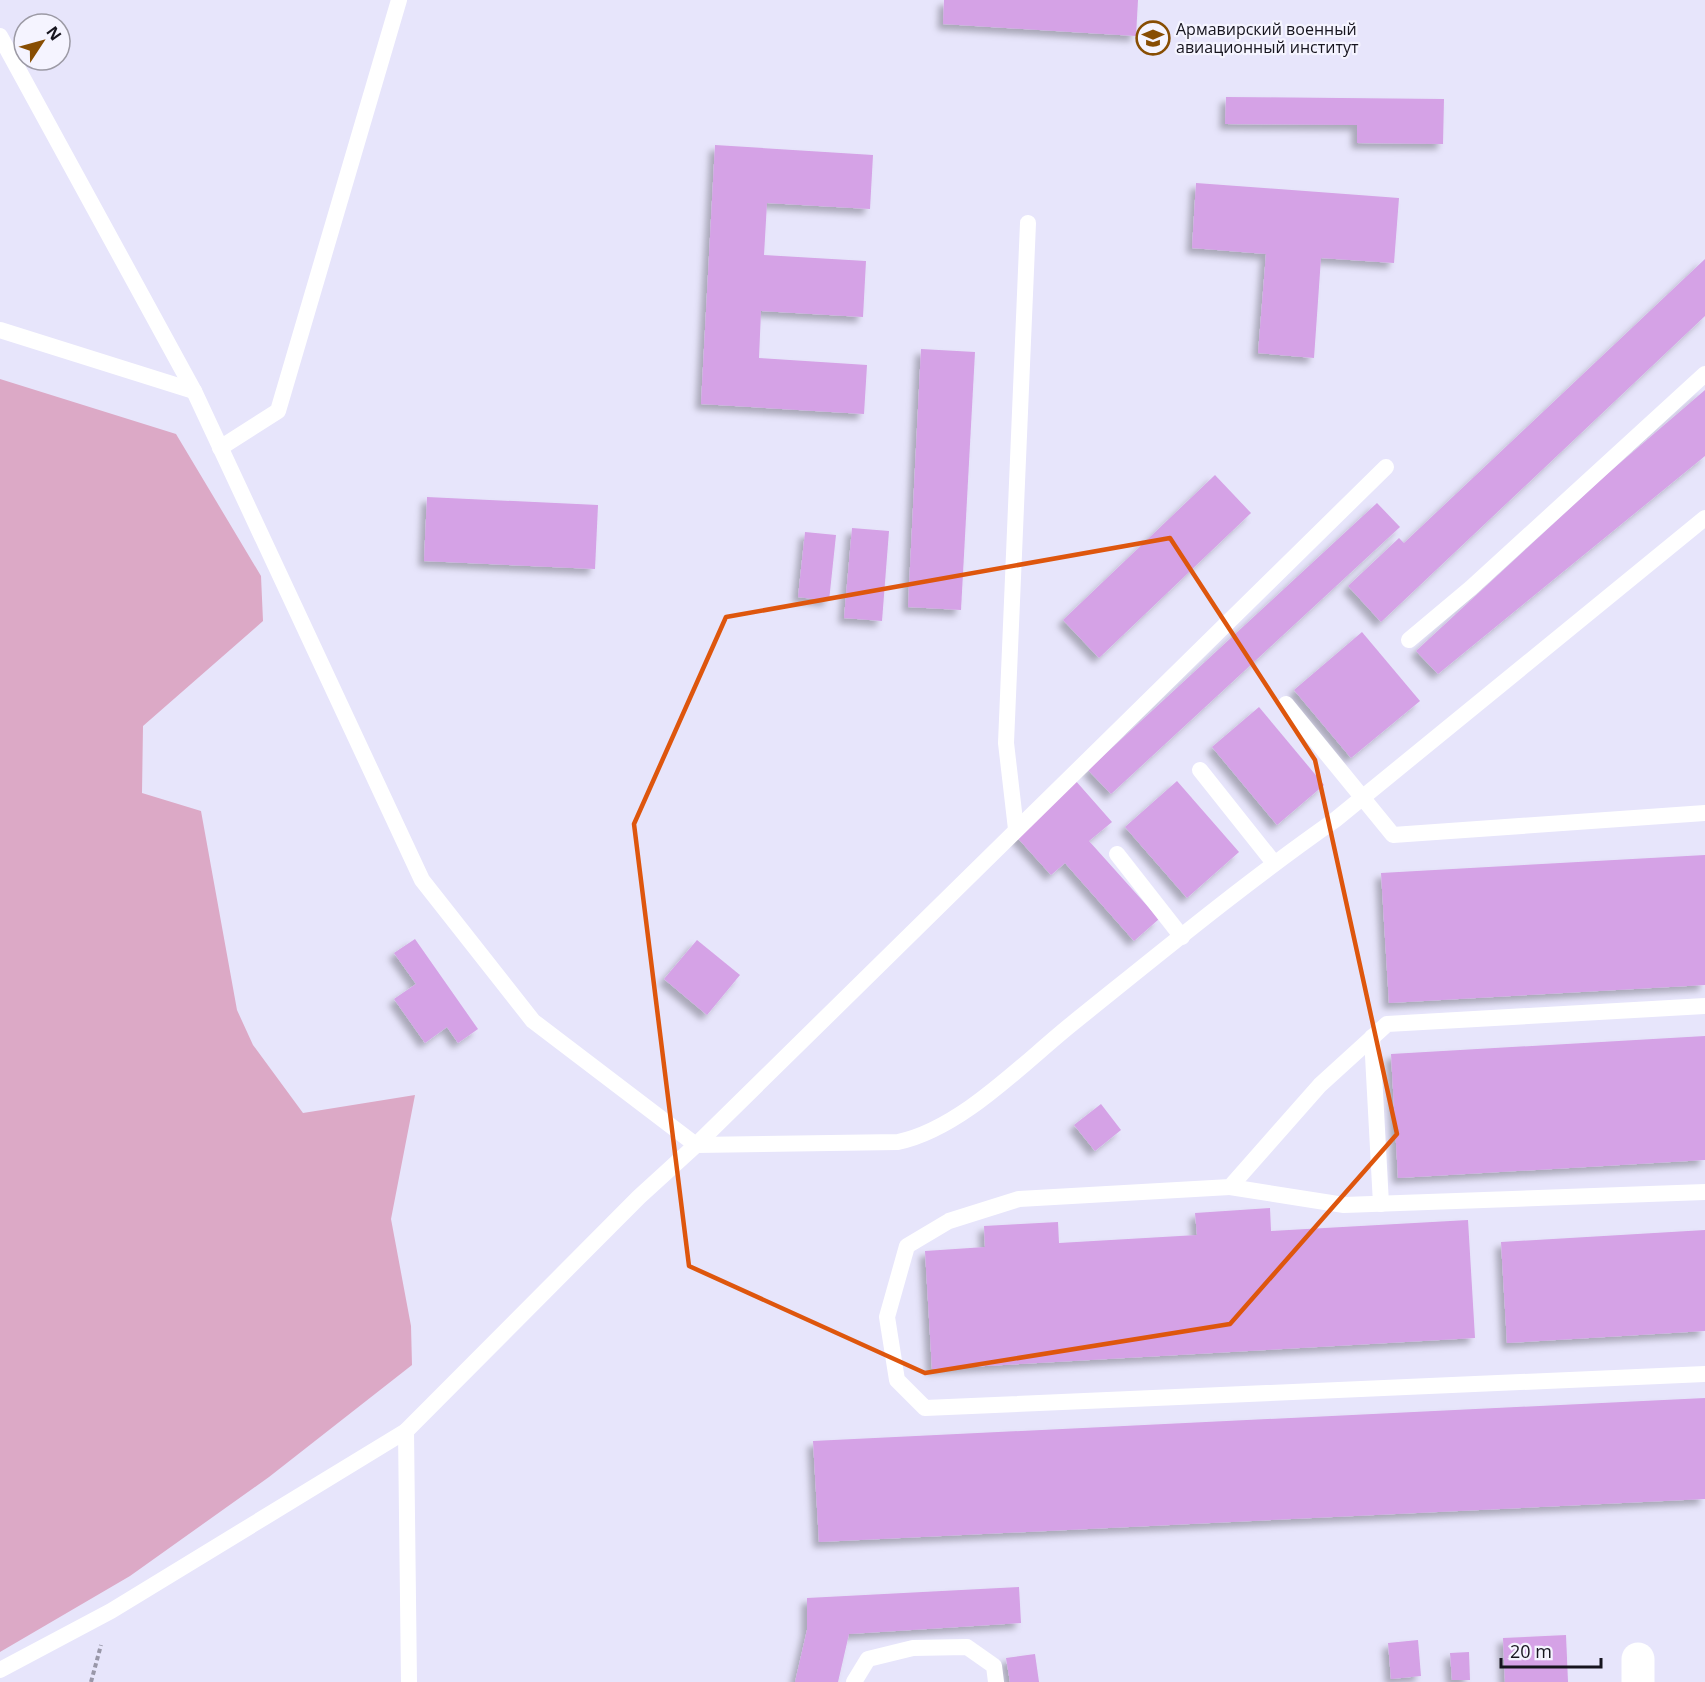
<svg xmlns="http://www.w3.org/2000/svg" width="1705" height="1682" viewBox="0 0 1705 1682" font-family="'Open Sans',sans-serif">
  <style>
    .green { fill: #dca9c6 }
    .building { fill: #d5a2e6; filter: url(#shadow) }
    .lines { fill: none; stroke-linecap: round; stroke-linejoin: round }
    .path { stroke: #9997a8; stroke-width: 4; stroke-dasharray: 4.5 3; stroke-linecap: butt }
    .service { stroke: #fff; stroke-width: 16 }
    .minor { stroke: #fff; stroke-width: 33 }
    .marked { fill: none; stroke: #de560d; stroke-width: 4.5; stroke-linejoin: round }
    .labels { text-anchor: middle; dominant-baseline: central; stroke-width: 4.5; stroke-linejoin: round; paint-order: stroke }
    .poi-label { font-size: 16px; fill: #16141e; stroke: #f5f4ff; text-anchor: start }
  </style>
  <defs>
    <filter id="shadow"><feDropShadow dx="-5.5" dy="5.5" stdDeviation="3" flood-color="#0004"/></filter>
  </defs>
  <rect width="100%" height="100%" fill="#e7e5fb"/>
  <polygon class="green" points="0,379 176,434 261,576 263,621 143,726 142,793 201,811 237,1010 253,1045 303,1113 415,1095 391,1219 411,1326 412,1365 269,1477 130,1576 0,1652"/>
  <g class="building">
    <polygon points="944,0 1138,0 1136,36 943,24"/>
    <polygon points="1226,97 1444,99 1443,144 1357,143 1357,125 1225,124"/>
    <polygon points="715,145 873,155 870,209 767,203 764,255 866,261 863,317 761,311 759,358 867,365 864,414 701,404"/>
    <polygon points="1196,183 1399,198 1394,263 1321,258 1314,358 1258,353 1266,254 1192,248"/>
    <polygon points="1705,259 1705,316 1381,622 1348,586 1399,538 1404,543"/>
    <polygon points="921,349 975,352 961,610 908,607"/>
    <polygon points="1705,390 1705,456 1438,674 1416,651 1606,475"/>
    <polygon points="1215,475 1251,513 1099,658 1063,620"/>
    <polygon points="427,497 598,505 595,569 424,561"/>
    <polygon points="1377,503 1400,527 1111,794 1088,770"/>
    <polygon points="852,528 889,531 882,621 844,618"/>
    <polygon points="805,532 836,535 829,601 798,597"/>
    <polygon points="1362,632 1420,701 1351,758 1294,690"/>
    <polygon points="1259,707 1324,785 1277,825 1212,747"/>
    <polygon points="1075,780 1112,822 1089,841 1159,919 1134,941 1065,863 1051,875 1014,834"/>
    <polygon points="1177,781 1239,852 1187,898 1125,827"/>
    <polygon points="1705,855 1705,985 1389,1003 1381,873"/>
    <polygon points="415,939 478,1029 458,1043 447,1027 425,1043 394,999 416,984 394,953"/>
    <polygon points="697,940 740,975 707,1015 664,979"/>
    <polygon points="1705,1036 1705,1160 1398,1178 1391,1054"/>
    <polygon points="1101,1104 1121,1130 1095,1151 1074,1125"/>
    <polygon points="1270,1208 1271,1231 1468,1220 1475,1338 932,1369 925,1251 985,1247 984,1226 1058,1222 1059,1243 1197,1235 1195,1213"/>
    <polygon points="1705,1230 1705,1331 1507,1343 1501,1242"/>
    <polygon points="1705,1398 1705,1499 819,1542 813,1441"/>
    <polygon points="1019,1587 1021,1623 849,1634 838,1682 795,1682 807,1630 807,1598"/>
    <polygon points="1566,1635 1568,1682 1505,1682 1503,1638"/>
    <polygon points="1418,1640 1421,1676 1391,1679 1388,1643"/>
    <polygon points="1469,1652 1470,1680 1452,1680 1450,1653"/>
    <polygon points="1035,1654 1039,1682 1010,1682 1006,1658"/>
  </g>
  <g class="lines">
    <polyline class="path" points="91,1682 101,1645"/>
    <g class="service">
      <polyline points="0,36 194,391 422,880 533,1021 696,1145 1386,467"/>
      <polyline points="0,330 194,391"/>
      <polyline points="220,448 278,411 399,0"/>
      <polyline points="1409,640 1471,588 1705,374"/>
      <polyline points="1286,704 1393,835 1705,813"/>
      <polyline points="1200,770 1274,863"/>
      <polyline points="1016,829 1006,743 1028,223"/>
      <polyline points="1117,854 1182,937"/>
      <polyline points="1705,1006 1387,1024 1320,1085 1230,1187 1019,1199 949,1221 907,1246 887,1317 897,1380 925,1408 1705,1374"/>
      <polyline points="1372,1037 1381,1204"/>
      <polyline points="1230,1187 1344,1205 1705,1192"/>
      <polyline points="0,1670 111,1611 406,1431"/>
      <path d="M409 1682 406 1431 639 1197 696 1145 898 1142C961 1129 1023 1063 1073 1023 1159 954 1245 883 1335 820L1705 518"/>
      <polyline points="854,1682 868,1659 913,1648 967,1647 994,1666 996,1682"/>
    </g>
    <polyline class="minor" points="1638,1659 1638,1682"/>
  </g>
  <path class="marked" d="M1170 538 1315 760 1397 1134 1230 1324 925 1373 689 1266 634 824 726 617Z"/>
  <defs>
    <g id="university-ring" transform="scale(1.725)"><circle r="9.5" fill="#f5f4ff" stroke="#884e03" stroke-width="1.5"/><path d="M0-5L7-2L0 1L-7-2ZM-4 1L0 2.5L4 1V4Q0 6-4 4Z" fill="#884e03"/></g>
  </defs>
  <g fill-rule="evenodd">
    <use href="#university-ring" x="1153" y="38"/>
  </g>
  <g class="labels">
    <g class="poi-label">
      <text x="1176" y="29">Армавирский военный<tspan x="1176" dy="18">авиационный институт</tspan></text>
    </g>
  </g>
  <g transform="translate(42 42) rotate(54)"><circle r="28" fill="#f5f4ff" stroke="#9c9aa5" stroke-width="1.5"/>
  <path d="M0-4.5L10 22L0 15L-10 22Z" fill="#884e03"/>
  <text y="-9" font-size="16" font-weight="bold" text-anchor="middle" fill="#16141e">N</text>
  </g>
  <path d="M1501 1658v9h100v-9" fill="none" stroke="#16141e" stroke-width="3"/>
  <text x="1510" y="1658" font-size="18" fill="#16141e" stroke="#f5f4ff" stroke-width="4.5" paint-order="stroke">20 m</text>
</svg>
